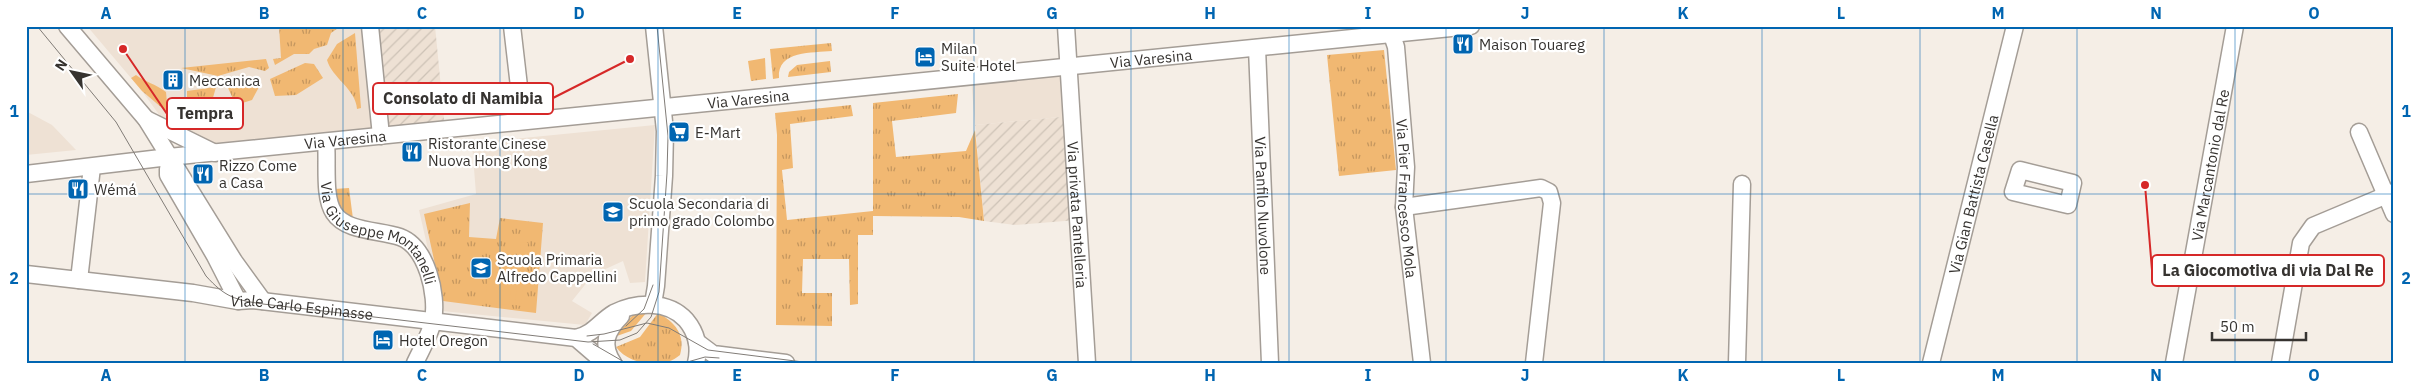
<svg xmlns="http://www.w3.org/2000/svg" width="2420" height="389" viewBox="0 0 2420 389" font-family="'IBM Plex Sans',sans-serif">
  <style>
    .built { fill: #eee1d4 }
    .industrial { fill: url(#industrial-furrows) }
    .grass { fill: url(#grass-tufts) }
    .pitch { fill: #f1b872 }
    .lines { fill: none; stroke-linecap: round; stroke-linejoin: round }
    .minor-casing { stroke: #a49d96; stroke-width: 19 }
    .minor { stroke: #fff; stroke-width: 16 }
    .tram { stroke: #817c77; stroke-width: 1 }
    .grid { fill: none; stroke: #0065b1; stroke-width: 1; stroke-opacity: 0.55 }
    .labels { text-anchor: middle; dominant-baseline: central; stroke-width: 4.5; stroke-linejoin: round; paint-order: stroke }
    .poi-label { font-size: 15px; fill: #363330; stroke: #fff; text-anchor: start }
    .street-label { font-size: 15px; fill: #363330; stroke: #fff }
    .leader { fill: none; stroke: #d62828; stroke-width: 2 }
    .callout-dot { fill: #d62828; stroke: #fff; stroke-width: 2 }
    .callout { fill: #fff; stroke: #d62828; stroke-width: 2 }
    .callout-label { font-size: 16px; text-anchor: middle; font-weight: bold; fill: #363330 }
    .neatline { fill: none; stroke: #0065b1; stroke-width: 2 }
    .grid-label { font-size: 16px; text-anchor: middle; font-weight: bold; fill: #0065b1 }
  </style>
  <defs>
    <pattern id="industrial-furrows" width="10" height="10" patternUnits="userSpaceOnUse" patternTransform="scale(1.25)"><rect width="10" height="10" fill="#eee1d4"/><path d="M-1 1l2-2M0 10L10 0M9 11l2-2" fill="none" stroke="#cdc2b6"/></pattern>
    <pattern id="grass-tufts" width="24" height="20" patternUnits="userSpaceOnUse" patternTransform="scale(1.25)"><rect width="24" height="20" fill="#f1b872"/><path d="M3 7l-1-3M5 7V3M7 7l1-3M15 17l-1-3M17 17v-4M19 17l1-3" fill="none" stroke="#c4965e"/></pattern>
  </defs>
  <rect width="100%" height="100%" fill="#f5eee6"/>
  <g class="built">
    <polygon points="87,26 368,26 379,136 216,152 168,127 142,91"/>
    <polygon points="1069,67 1071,116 975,125 971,78"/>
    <polygon points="26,111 52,125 76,150 26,155"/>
    <polygon points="655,125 645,282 630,283 623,261 599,272 598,270 586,279 588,281 572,301 592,313 585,325 442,311 419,210 476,194 472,143"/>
  </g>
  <g class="industrial">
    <polygon points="373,26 435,26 445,129 383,136"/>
    <polygon points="1071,116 1077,220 1015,225 984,221 975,125"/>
  </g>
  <g class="grass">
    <polygon points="279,26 341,26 331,33 327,45 314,49 309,54 294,54 275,65 273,59 281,58"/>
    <path d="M355 33 361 108 357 109C356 89 332 78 327 60L337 44Z"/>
    <path d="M831 43 832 51C813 53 777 50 779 78L773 79 770 49Z"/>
    <polygon points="1384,50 1396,170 1339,176 1327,55"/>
    <polygon points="765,58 766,79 751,81 748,61"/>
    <polygon points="266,59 269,68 265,71 249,67 218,76 181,68"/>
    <polygon points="830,61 831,72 788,77 789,72 797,65"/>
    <polygon points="305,63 314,64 323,78 296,95 275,96 270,79"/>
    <path d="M136 75C147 83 154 83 166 92L168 113 142 91 131 78Z"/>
    <polygon points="246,78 259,87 252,100 236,105 228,88"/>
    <polygon points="216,87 209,112 187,106 187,91"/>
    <polygon points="958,94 956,113 892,121 896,157 966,151 975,130 984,221 959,217 873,216 873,235 858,235 858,304 850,305 849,259 803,259 802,293 832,293 832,326 776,325 777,135 775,113 851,105 853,116 790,124 793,168 782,170 787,220 873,211 873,103"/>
    <polygon points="349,188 353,219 337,207 334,189"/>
    <polygon points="470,203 469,237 496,239 500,218 543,223 536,313 443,301 424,214"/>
    <polygon points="637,312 647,312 631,331 614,337 618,328"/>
    <path d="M658 313C675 322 686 335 680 355 663 370 629 365 616 347L640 337Z"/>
  </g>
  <g class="pitch">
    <polygon points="521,242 528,243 521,306 515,305"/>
    <polygon points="491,250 514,253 509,305 485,303"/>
  </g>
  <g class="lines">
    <g class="minor-casing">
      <g id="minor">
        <polyline points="67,26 146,119 234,261 263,301"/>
        <polyline points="370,26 381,136"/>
        <polyline points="512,26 523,121"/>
        <path id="s1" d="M1066 26 1087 363"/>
        <path id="s2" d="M1389 26 1396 47 1406 167 1404 207 1422 363"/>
        <path id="s3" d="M1257 48 1270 363"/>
        <polyline points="146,119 215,153"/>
        <polyline points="2359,132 2394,214"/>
        <path id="s4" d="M326 142C328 162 323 197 334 213 346 232 380 230 400 237 427 247 438 295 433 321 430 335 421 350 415 363"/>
        <polyline points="168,169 168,175 215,256 238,301"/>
        <polygon points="2020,170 2073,183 2068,205 2013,192"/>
        <path id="s5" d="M26 174 169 157 1471 26"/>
        <polyline points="1404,207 1541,188 1549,192 1552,203 1534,363"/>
        <path id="s6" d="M26 274 193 293 238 301 253 300 576 338 598 357 613 363"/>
        <polyline points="79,280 92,167"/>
        <polyline points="653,304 656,286 664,176 665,131 654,26"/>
        <path d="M576 338C595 333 599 322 614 313 636 302 668 300 686 320 696 332 700 347 696 363"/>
        <polyline points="697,342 713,354 786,363"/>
        <path d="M613 363C601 345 606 331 621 316"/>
        <polyline points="1737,363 1742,184"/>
        <path id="s7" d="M1931 363 2015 26"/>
        <path id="s8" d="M2174 363 2235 26"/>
        <polyline points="2280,363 2301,243 2313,226 2394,192"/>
      </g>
    </g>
    <use href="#minor" class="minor"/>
    <g class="tram">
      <path d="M37 26 116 122 206 276C225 297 235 300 263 304L588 342 620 340 637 333 651 317 659 292 667 173 668 136 657 26"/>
      <polyline points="626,326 644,309 653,285"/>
      <polyline points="587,336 604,334 647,323 669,328 708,350 811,363"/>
      <polyline points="593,344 626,363"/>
      <polyline points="684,363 705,357 719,358"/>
    </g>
  </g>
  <path class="grid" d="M185 26V363M343 26V363M500 26V363M658 26V363M816 26V363M974 26V363M1131 26V363M1289 26V363M1446 26V363M1604 26V363M1762 26V363M1920 26V363M2077 26V363M2235 26V363M26 194H2394"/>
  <defs>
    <g id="restaurant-square" transform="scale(1.125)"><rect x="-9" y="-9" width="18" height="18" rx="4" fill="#0065b1" stroke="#fff"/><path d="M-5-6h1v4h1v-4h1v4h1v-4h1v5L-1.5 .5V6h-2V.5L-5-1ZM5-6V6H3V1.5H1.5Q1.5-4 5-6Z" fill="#fff"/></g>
    <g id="hotel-square" transform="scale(1.125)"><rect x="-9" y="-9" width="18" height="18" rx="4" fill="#0065b1" stroke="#fff"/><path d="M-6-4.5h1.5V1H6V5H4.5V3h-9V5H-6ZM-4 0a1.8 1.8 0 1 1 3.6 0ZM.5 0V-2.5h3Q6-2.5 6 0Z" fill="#fff"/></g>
    <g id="building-square" transform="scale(1.125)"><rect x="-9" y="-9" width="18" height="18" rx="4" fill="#0065b1" stroke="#fff"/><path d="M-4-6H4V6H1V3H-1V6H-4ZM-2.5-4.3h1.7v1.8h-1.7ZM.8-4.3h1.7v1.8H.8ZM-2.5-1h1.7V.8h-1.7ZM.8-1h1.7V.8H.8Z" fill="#fff"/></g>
    <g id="supermarket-square" transform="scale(1.125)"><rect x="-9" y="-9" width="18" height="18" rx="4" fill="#0065b1" stroke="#fff"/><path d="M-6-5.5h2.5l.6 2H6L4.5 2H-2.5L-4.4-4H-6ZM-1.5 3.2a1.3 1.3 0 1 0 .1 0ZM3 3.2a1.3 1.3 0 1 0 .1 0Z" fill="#fff"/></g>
    <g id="school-square" transform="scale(1.125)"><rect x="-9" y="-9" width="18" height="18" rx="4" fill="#0065b1" stroke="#fff"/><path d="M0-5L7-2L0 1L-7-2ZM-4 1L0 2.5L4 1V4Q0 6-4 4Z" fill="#fff"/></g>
  </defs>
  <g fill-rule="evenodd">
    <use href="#restaurant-square" x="1463" y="44"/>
    <use href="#hotel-square" x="925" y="57"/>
    <use href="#building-square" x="173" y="80"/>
    <use href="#supermarket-square" x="679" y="132"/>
    <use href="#restaurant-square" x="412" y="152"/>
    <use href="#restaurant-square" x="203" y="174"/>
    <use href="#restaurant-square" x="78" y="189"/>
    <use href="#school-square" x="613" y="212"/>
    <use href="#school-square" x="481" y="268"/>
    <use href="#hotel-square" x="383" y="340"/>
  </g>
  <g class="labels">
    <g class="poi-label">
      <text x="1479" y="44">Maison Touareg</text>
      <text x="941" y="48">Milan<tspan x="941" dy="17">Suite Hotel</tspan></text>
      <text x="189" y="80">Meccanica</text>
      <text x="695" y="132">E-Mart</text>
      <text x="428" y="143">Ristorante Cinese<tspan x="428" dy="17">Nuova Hong Kong</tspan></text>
      <text x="219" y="165">Rizzo Come<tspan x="219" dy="17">a Casa</tspan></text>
      <text x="94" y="189">Wémá</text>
      <text x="629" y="203">Scuola Secondaria di<tspan x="629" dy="17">primo grado Colombo</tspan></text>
      <text x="497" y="259">Scuola Primaria<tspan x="497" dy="17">Alfredo Cappellini</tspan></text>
      <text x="399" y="340">Hotel Oregon</text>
    </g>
    <g class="street-label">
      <text stroke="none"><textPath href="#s5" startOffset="1131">Via Varesina</textPath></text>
      <text stroke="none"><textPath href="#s5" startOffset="726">Via Varesina</textPath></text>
      <text stroke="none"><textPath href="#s5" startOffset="321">Via Varesina</textPath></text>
      <text stroke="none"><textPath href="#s8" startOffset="201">Via Marcantonio dal Re</textPath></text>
      <text stroke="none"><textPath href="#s7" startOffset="174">Via Gian Battista Casella</textPath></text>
      <text stroke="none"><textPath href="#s2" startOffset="174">Via Pier Francesco Mola</textPath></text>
      <text stroke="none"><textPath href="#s3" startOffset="158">Via Panfilo Nuvolone</textPath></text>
      <text stroke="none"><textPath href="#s1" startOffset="189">Via privata Pantelleria</textPath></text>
      <text stroke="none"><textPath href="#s4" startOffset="121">Via Giuseppe Montanelli</textPath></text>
      <text stroke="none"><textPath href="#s6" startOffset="278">Viale Carlo Espinasse</textPath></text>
    </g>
  </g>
  <path class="leader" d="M630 59L553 98M123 49L167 114M2145 185L2152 270"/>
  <g class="callout-dot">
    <circle cx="630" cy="59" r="5"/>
    <circle cx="123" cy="49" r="5"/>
    <circle cx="2145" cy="185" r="5"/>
  </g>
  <g class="callout">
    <rect x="373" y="83" width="180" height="31" rx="5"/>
    <rect x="167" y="98" width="76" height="31" rx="5"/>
    <rect x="2152" y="255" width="232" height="31" rx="5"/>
  </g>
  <g class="callout-label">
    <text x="463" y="104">Consolato di Namibia</text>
    <text x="205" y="119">Tempra</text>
    <text x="2268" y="276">La Giocomotiva di via Dal Re</text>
  </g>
  <rect width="2420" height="389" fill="none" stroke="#ffffff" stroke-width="55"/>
  <g transform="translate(72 72) rotate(303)" stroke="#ffffff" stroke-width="4" paint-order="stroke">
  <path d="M0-4L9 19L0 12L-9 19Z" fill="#363330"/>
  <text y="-8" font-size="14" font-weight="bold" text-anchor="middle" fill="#363330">N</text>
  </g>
  <path d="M2212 332v8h94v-8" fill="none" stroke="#363330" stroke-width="2.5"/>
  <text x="2220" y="332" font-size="15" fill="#363330" stroke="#ffffff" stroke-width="4" paint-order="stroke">50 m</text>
  <rect x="28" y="28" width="2364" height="334" class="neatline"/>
  <g class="grid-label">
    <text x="106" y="19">A</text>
    <text x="264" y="19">B</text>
    <text x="422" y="19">C</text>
    <text x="579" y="19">D</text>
    <text x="737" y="19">E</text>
    <text x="895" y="19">F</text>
    <text x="1052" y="19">G</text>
    <text x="1210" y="19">H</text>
    <text x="1368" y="19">I</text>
    <text x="1525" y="19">J</text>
    <text x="1683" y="19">K</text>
    <text x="1841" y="19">L</text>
    <text x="1998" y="19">M</text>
    <text x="2156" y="19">N</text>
    <text x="2314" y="19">O</text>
    <text x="14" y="117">1</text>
    <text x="2406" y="117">1</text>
    <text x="14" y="284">2</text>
    <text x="2406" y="284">2</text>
    <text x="106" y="381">A</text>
    <text x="264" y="381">B</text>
    <text x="422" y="381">C</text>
    <text x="579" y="381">D</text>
    <text x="737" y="381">E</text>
    <text x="895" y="381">F</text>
    <text x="1052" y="381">G</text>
    <text x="1210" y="381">H</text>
    <text x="1368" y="381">I</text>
    <text x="1525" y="381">J</text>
    <text x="1683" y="381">K</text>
    <text x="1841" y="381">L</text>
    <text x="1998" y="381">M</text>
    <text x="2156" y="381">N</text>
    <text x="2314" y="381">O</text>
  </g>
</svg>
